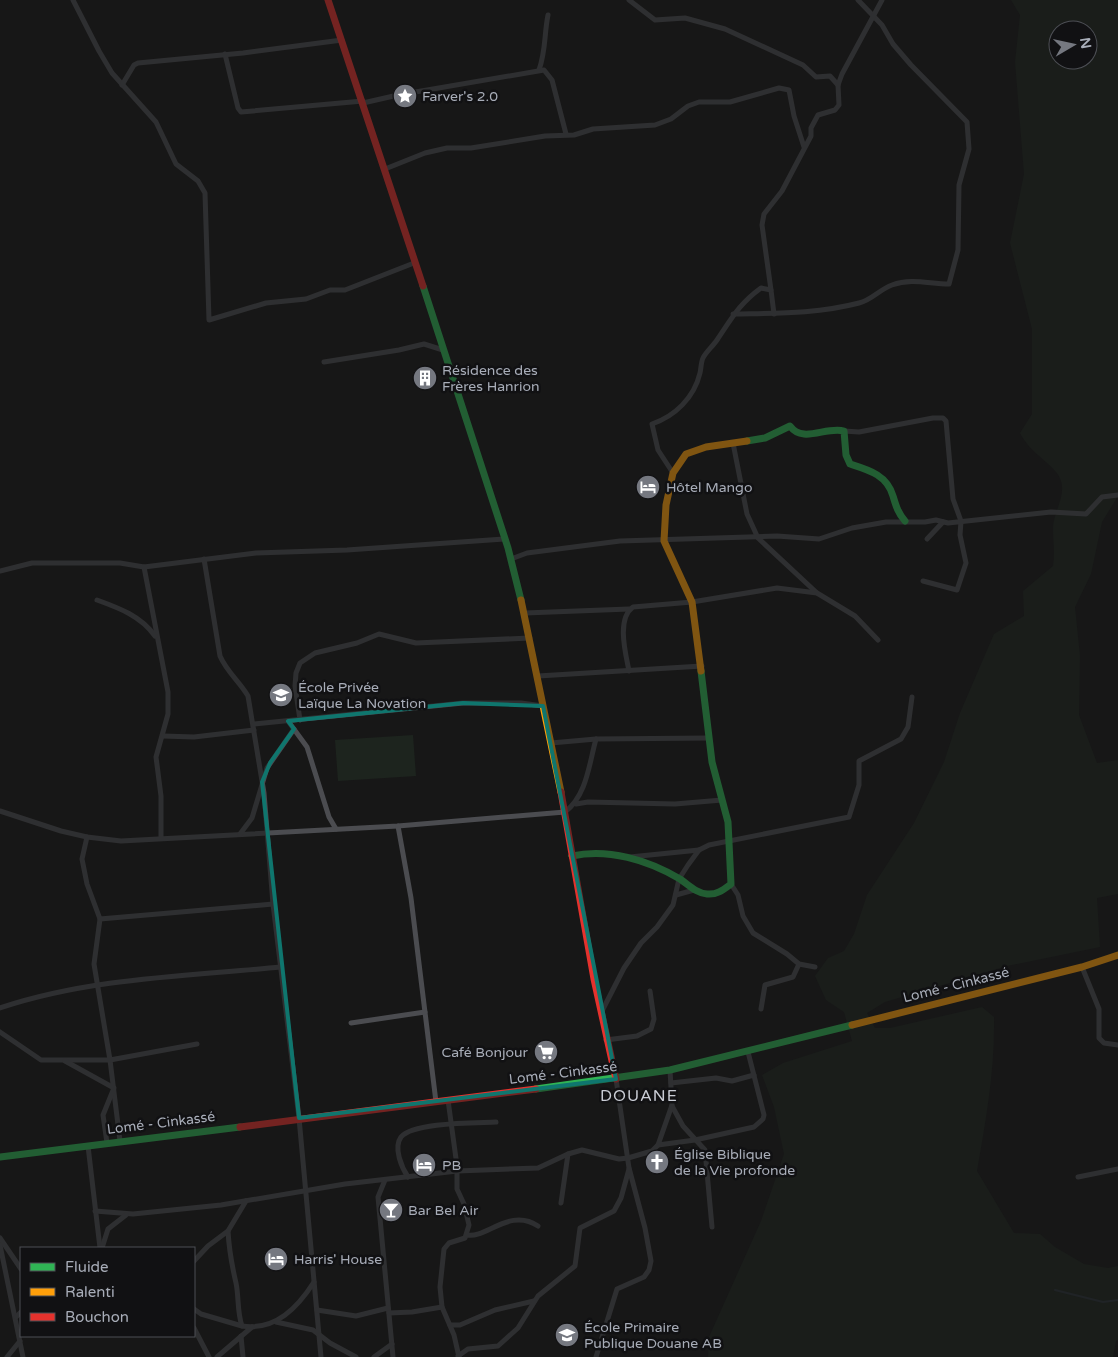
<svg xmlns="http://www.w3.org/2000/svg" width="1118" height="1357" viewBox="0 0 1118 1357" font-family="'Varela Round',sans-serif">
  <style>
    .green { fill: #1d241e; fill-rule: evenodd }
    .lines { fill: none; stroke-linecap: round; stroke-linejoin: round }
    .stream { stroke: #2a3239; stroke-width: 2 }
    .street { stroke: #4b4c50; stroke-width: 5 }
    .fast { stroke: #30b455; stroke-width: 7 }
    .slow { stroke: #ff9f0a; stroke-width: 7 }
    .jam { stroke: #e5322d; stroke-width: 7 }
    .marked { fill: none; stroke: #0f766e; stroke-width: 4; stroke-linejoin: round }
    .labels { text-anchor: middle; dominant-baseline: central; stroke-width: 5; stroke-linejoin: round; paint-order: stroke }
    .poi-label { font-size: 14px; fill: #a8adb8; stroke: #111113; text-anchor: start }
    .street-label { font-size: 14px; fill: #a8adb8; stroke: #111113 }
    .quarter-label { font-size: 16px; letter-spacing: 1px; fill: #c9ccd4; stroke: #111113 }
  </style>
  <rect width="100%" height="100%" fill="#171717"/>
  <g class="green">
    <path d="M1011 0H1118V496L1102 522 1091 574 1075 607 1080 656 1079 715 1097 763 1118 760V894L1097 898 1100 947 1007 966 885 1002 867 1013 875 1028H890L982 1007 994 1017C995 1070 986 1119 977 1171L1014 1233 1040 1234 1055 1247 1084 1264 1108 1268 1118 1266V1340L1116 1341 1113 1357H708L709 1337 761 1221 784 1154 774 1107 762 1075 783 1063 852 1041 844 1012 826 1000 815 976 828 958 844 951 854 934 867 895 914 823 944 762 960 713 994 634 1024 616 1023 591 1053 566C1055 553 1053 540 1053 527 1054 509 1071 490 1056 472 1043 457 1030 452 1020 433L1032 414V329L1010 243 1024 174 1015 62 1020 15ZM1058 30H1088V60H1058Z"/>
    <polygon points="413,735 416,776 338,781 335,740"/>
  </g>
  <g class="lines">
    <polyline class="stream" points="1055,1290 1103,1302 1118,1300"/>
    <g class="street">
      <polyline points="73,0 99,51 112,73 156,122 176,164 198,181 205,193 209,320 266,303 306,299 330,290 345,290 414,263"/>
      <polyline points="629,0 655,20 685,18 725,29 803,65 816,77 830,76 838,85"/>
      <polyline points="225,54 238,108 241,112 363,101"/>
      <path d="M539 70C546 50 544 35 548 15"/>
      <polyline points="122,85 134,65 138,63 243,53 342,40"/>
      <polyline points="363,103 398,95 544,70 552,80 566,134"/>
      <polyline points="385,169 425,153 447,148 471,148 545,136 574,135 593,129 655,125 671,119 688,106 699,102 730,102 779,88 789,90 794,116 804,147"/>
      <polyline points="771,290 774,314"/>
      <path d="M733 314C775 313 817 314 859 303 872 300 880 289 892 285 912 278 929 284 949 284L958 250 959 185 969 149 967 122 911 65 893 44 882 25 858 0"/>
      <polyline points="324,362 399,350 424,344 443,350"/>
      <polyline points="844,431 859,432 933,418 943,418 946,421 953,499 961,521 960,535 966,563 957,590 923,581"/>
      <polyline points="733,443 747,514 758,538 817,593"/>
      <path d="M673 473 658 450 652 424C675 416 694 398 700 373 701 369 701 362 703 358 706 352 713 346 717 340 732 318 739 304 761 288L771 290 762 225 764 214 782 191 811 136V128L818 115 835 110 839 105 838 85 842 74 882 0"/>
      <polyline points="927,539 943,522"/>
      <path d="M204 559 220 656C227 672 239 681 248 696L264 793 273 904 299 1118 321 1357"/>
      <polyline points="511,559 527,553 620,541 777,536 819,539 852,528 886,522 925,522 936,520 948,523 1051,512 1086,514 1102,497 1118,495"/>
      <polyline points="144,567 168,692 168,714 156,757 161,796 161,838"/>
      <polyline points="0,571 32,563 120,563 144,567 256,553 347,550 504,539"/>
      <path d="M97 600C119 608 141 616 155 636"/>
      <polyline points="525,613 629,609"/>
      <path d="M629 671C626 655 616 619 633 607L692 602 777 588 817 593 855 616 878 640"/>
      <polyline points="538,676 702,666"/>
      <polyline points="300,720 295,686 296,673 300,663 315,653 357,643 379,634 416,643 530,638"/>
      <polyline points="288,721 307,747 329,817 336,829"/>
      <polyline points="254,724 463,703 521,703 543,706"/>
      <polyline points="163,736 194,737 254,730"/>
      <polyline points="551,743 596,739 709,738"/>
      <polyline points="576,804 588,802 675,804 722,800"/>
      <path d="M0 811 61 831 87 837 121 841 398 826 565 812C587 795 589 764 596 739"/>
      <polyline points="398,826 411,898 436,1102"/>
      <polyline points="240,834 252,818 267,768 294,729"/>
      <polyline points="87,837 82,859 87,884 100,919 94,964 110,1060 120,1141"/>
      <polyline points="630,857 699,850"/>
      <polyline points="731,884 738,895 743,916 753,933 787,954 799,964 815,967"/>
      <polyline points="676,895 694,890"/>
      <polyline points="100,919 273,904"/>
      <polyline points="1082,967 1099,1009 1099,1038 1104,1043 1118,1045"/>
      <path d="M0 1008C89 978 188 976 281 967"/>
      <polyline points="761,1009 765,985 793,977 799,964"/>
      <polyline points="601,1013 624,968 641,943 657,927 673,905 679,879 688,865 699,850 709,845 849,817 859,785 859,761 901,739 908,727 912,697"/>
      <polyline points="351,1023 425,1012"/>
      <polyline points="0,1032 41,1060 110,1060 197,1044"/>
      <polyline points="606,1040 637,1036 651,1029 654,1019 650,991"/>
      <polyline points="65,1061 114,1088 103,1115 107,1143"/>
      <polyline points="671,1083 716,1078 732,1081 754,1075"/>
      <polyline points="448,1100 457,1166 457,1189 464,1204 469,1225 465,1238 449,1243 444,1249 440,1287 442,1307 454,1335 459,1357"/>
      <polyline points="672,1106 683,1126 705,1150 712,1227"/>
      <polyline points="658,1145 695,1140 754,1127 763,1119 764,1115 748,1052"/>
      <polyline points="88,1146 100,1248"/>
      <path d="M408 1177C402 1168 393 1148 401 1137 413 1122 476 1123 496 1122"/>
      <polyline points="1078,1177 1118,1169"/>
      <polyline points="385,1180 378,1197 393,1357"/>
      <polyline points="561,1203 568,1154"/>
      <polyline points="95,1211 133,1214 221,1205 345,1184 457,1171 538,1168 568,1154 582,1150 619,1159 628,1158 652,1151 658,1145 672,1105 670,1070"/>
      <path d="M228 1231C229 1249 232 1266 236 1283 239 1297 237 1312 242 1326 276 1331 298 1307 314 1282"/>
      <path d="M467 1235C486 1239 510 1207 538 1226"/>
      <polyline points="0,1238 21,1269"/>
      <polyline points="0,1245 23,1357"/>
      <polyline points="102,1248 108,1229 126,1215"/>
      <polyline points="194,1261 208,1246 228,1231 246,1201"/>
      <polyline points="194,1309 201,1314 242,1326"/>
      <polyline points="317,1310 356,1316 388,1308"/>
      <polyline points="389,1313 412,1312 442,1307"/>
      <polyline points="16,1317 21,1312"/>
      <polyline points="276,1322 313,1330 330,1343 356,1357"/>
      <polyline points="450,1325 460,1325 495,1310 534,1301"/>
      <polyline points="194,1328 209,1357"/>
      <polyline points="241,1336 243,1357"/>
      <polyline points="458,1356 468,1349 498,1346 518,1328 538,1296 575,1266 580,1228 614,1211 621,1198 629,1169"/>
      <polyline points="7,1357 20,1341"/>
      <polyline points="217,1357 252,1327"/>
      <polyline points="374,1357 392,1344"/>
      <polyline points="596,1357 617,1289 644,1277 649,1270 651,1261 645,1228 629,1168 616,1079"/>
    </g>
    <g class="fast">
      <polyline points="423,286 508,548 521,600"/>
      <path d="M747 441 765 438 790 426C803 444 826 426 844 431L846 455 850 464C869 470 887 475 893 496 896 506 898 513 905 521"/>
      <path d="M572 856C608 848 648 860 680 879 689 885 696 893 707 894 717 895 723 890 731 884L728 822 712 762 701 671"/>
      <polyline points="536,1089 670,1070 852,1025"/>
      <polyline points="0,1157 240,1127"/>
    </g>
    <g class="slow">
      <polyline points="521,600 561,792"/>
      <polyline points="701,671 692,602 664,541 666,505 673,473 686,454 706,447 747,441"/>
      <polyline points="852,1025 1082,967 1118,955"/>
    </g>
    <g class="jam">
      <polyline points="328,0 423,286"/>
      <polyline points="561,792 594,979 616,1079"/>
      <polyline points="240,1127 536,1089"/>
    </g>
  </g>
  <path d="M0 0H1118V1357H0ZM463 703 543 706 616 1079 299 1118 262 782 270 763 294 729 288 721Z" fill="#171717" fill-opacity=".55" fill-rule="evenodd"/>
  <path class="marked" d="M463 703 543 706 616 1079 299 1118 262 782 270 763 294 729 288 721Z"/>
  <defs>
    <g id="sight-disc" transform="scale(1.25)"><circle r="9.5" fill="#757880" stroke="#111113"/><path d="M0-6L1.8-2.2L6-1.7L2.9 1.2L3.7 5.4L0 3.3L-3.7 5.4L-2.9 1.2L-6-1.7L-1.8-2.2Z" fill="#fff"/></g>
    <g id="building-disc" transform="scale(1.25)"><circle r="9.5" fill="#757880" stroke="#111113"/><path d="M-4-6H4V6H1V3H-1V6H-4ZM-2.5-4.3h1.7v1.8h-1.7ZM.8-4.3h1.7v1.8H.8ZM-2.5-1h1.7V.8h-1.7ZM.8-1h1.7V.8H.8Z" fill="#fff"/></g>
    <g id="hotel-disc" transform="scale(1.25)"><circle r="9.5" fill="#757880" stroke="#111113"/><path d="M-6-4.5h1.5V1H6V5H4.5V3h-9V5H-6ZM-4 0a1.8 1.8 0 1 1 3.6 0ZM.5 0V-2.5h3Q6-2.5 6 0Z" fill="#fff"/></g>
    <g id="school-disc" transform="scale(1.25)"><circle r="9.5" fill="#757880" stroke="#111113"/><path d="M0-5L7-2L0 1L-7-2ZM-4 1L0 2.5L4 1V4Q0 6-4 4Z" fill="#fff"/></g>
    <g id="supermarket-disc" transform="scale(1.25)"><circle r="9.5" fill="#757880" stroke="#111113"/><path d="M-6-5.5h2.5l.6 2H6L4.5 2H-2.5L-4.4-4H-6ZM-1.5 3.2a1.3 1.3 0 1 0 .1 0ZM3 3.2a1.3 1.3 0 1 0 .1 0Z" fill="#fff"/></g>
    <g id="church-disc" transform="scale(1.25)"><circle r="9.5" fill="#757880" stroke="#111113"/><path d="M-1.2-6h2.4v3.5h3.3v2.4h-3.3V6h-2.4V-.1h-3.3v-2.4h3.3Z" fill="#fff"/></g>
    <g id="bar-disc" transform="scale(1.25)"><circle r="9.5" fill="#757880" stroke="#111113"/><path d="M-6-5H6L.8 .8V4.5H3.5V6h-7V4.5H-.8V.8Z" fill="#fff"/></g>
  </defs>
  <g fill-rule="evenodd">
    <use href="#sight-disc" x="405" y="96"/>
    <use href="#building-disc" x="425" y="378"/>
    <use href="#hotel-disc" x="648" y="487"/>
    <use href="#school-disc" x="281" y="695"/>
    <use href="#supermarket-disc" x="546" y="1052"/>
    <use href="#church-disc" x="657" y="1162"/>
    <use href="#hotel-disc" x="424" y="1165"/>
    <use href="#bar-disc" x="391" y="1210"/>
    <use href="#hotel-disc" x="276" y="1259"/>
    <use href="#school-disc" x="567" y="1335"/>
  </g>
  <g class="labels">
    <g class="poi-label">
      <text x="422" y="96">Farver's 2.0</text>
      <text x="442" y="370">Résidence des<tspan x="442" dy="16">Frères Hanrion</tspan></text>
      <text x="666" y="487">Hôtel Mango</text>
      <text x="298" y="687">École Privée<tspan x="298" dy="16">Laïque La Novation</tspan></text>
      <text x="528" y="1052" text-anchor="end">Café Bonjour</text>
      <text x="674" y="1154">Église Biblique<tspan x="674" dy="16">de la Vie profonde</tspan></text>
      <text x="442" y="1165">PB</text>
      <text x="408" y="1210">Bar Bel Air</text>
      <text x="294" y="1259">Harris' House</text>
      <text x="584" y="1327">École Primaire<tspan x="584" dy="16">Publique Douane AB</tspan></text>
    </g>
    <g class="street-label">
      <text transform="translate(956 985) rotate(-14)">Lomé - Cinkassé</text>
      <text transform="translate(563 1073) rotate(-7)">Lomé - Cinkassé</text>
      <text transform="translate(161 1123) rotate(-7)">Lomé - Cinkassé</text>
    </g>
    <g class="quarter-label">
      <text x="639" y="1096">DOUANE</text>
    </g>
  </g>
  <rect x="20" y="1247" width="175" height="90" fill="#111113" stroke="#4d4f55"/>
  <rect x="30" y="1263" width="25" height="8" fill="#30b455" stroke="#4d4f55"/>
  <text x="65" y="1272" font-size="15" fill="#a8adb8">Fluide</text>
  <rect x="30" y="1288" width="25" height="8" fill="#ff9f0a" stroke="#4d4f55"/>
  <text x="65" y="1297" font-size="15" fill="#a8adb8">Ralenti</text>
  <rect x="30" y="1313" width="25" height="8" fill="#e5322d" stroke="#4d4f55"/>
  <text x="65" y="1322" font-size="15" fill="#a8adb8">Bouchon</text>
  <g transform="translate(1073 45) rotate(81)"><circle r="24" fill="#111113" stroke="#4d4f55"/>
  <path d="M0-4L9 19L0 12L-9 19Z" fill="#757880"/>
  <text y="-8" font-size="14" font-weight="bold" text-anchor="middle" fill="#a8adb8">N</text>
  </g>
</svg>
